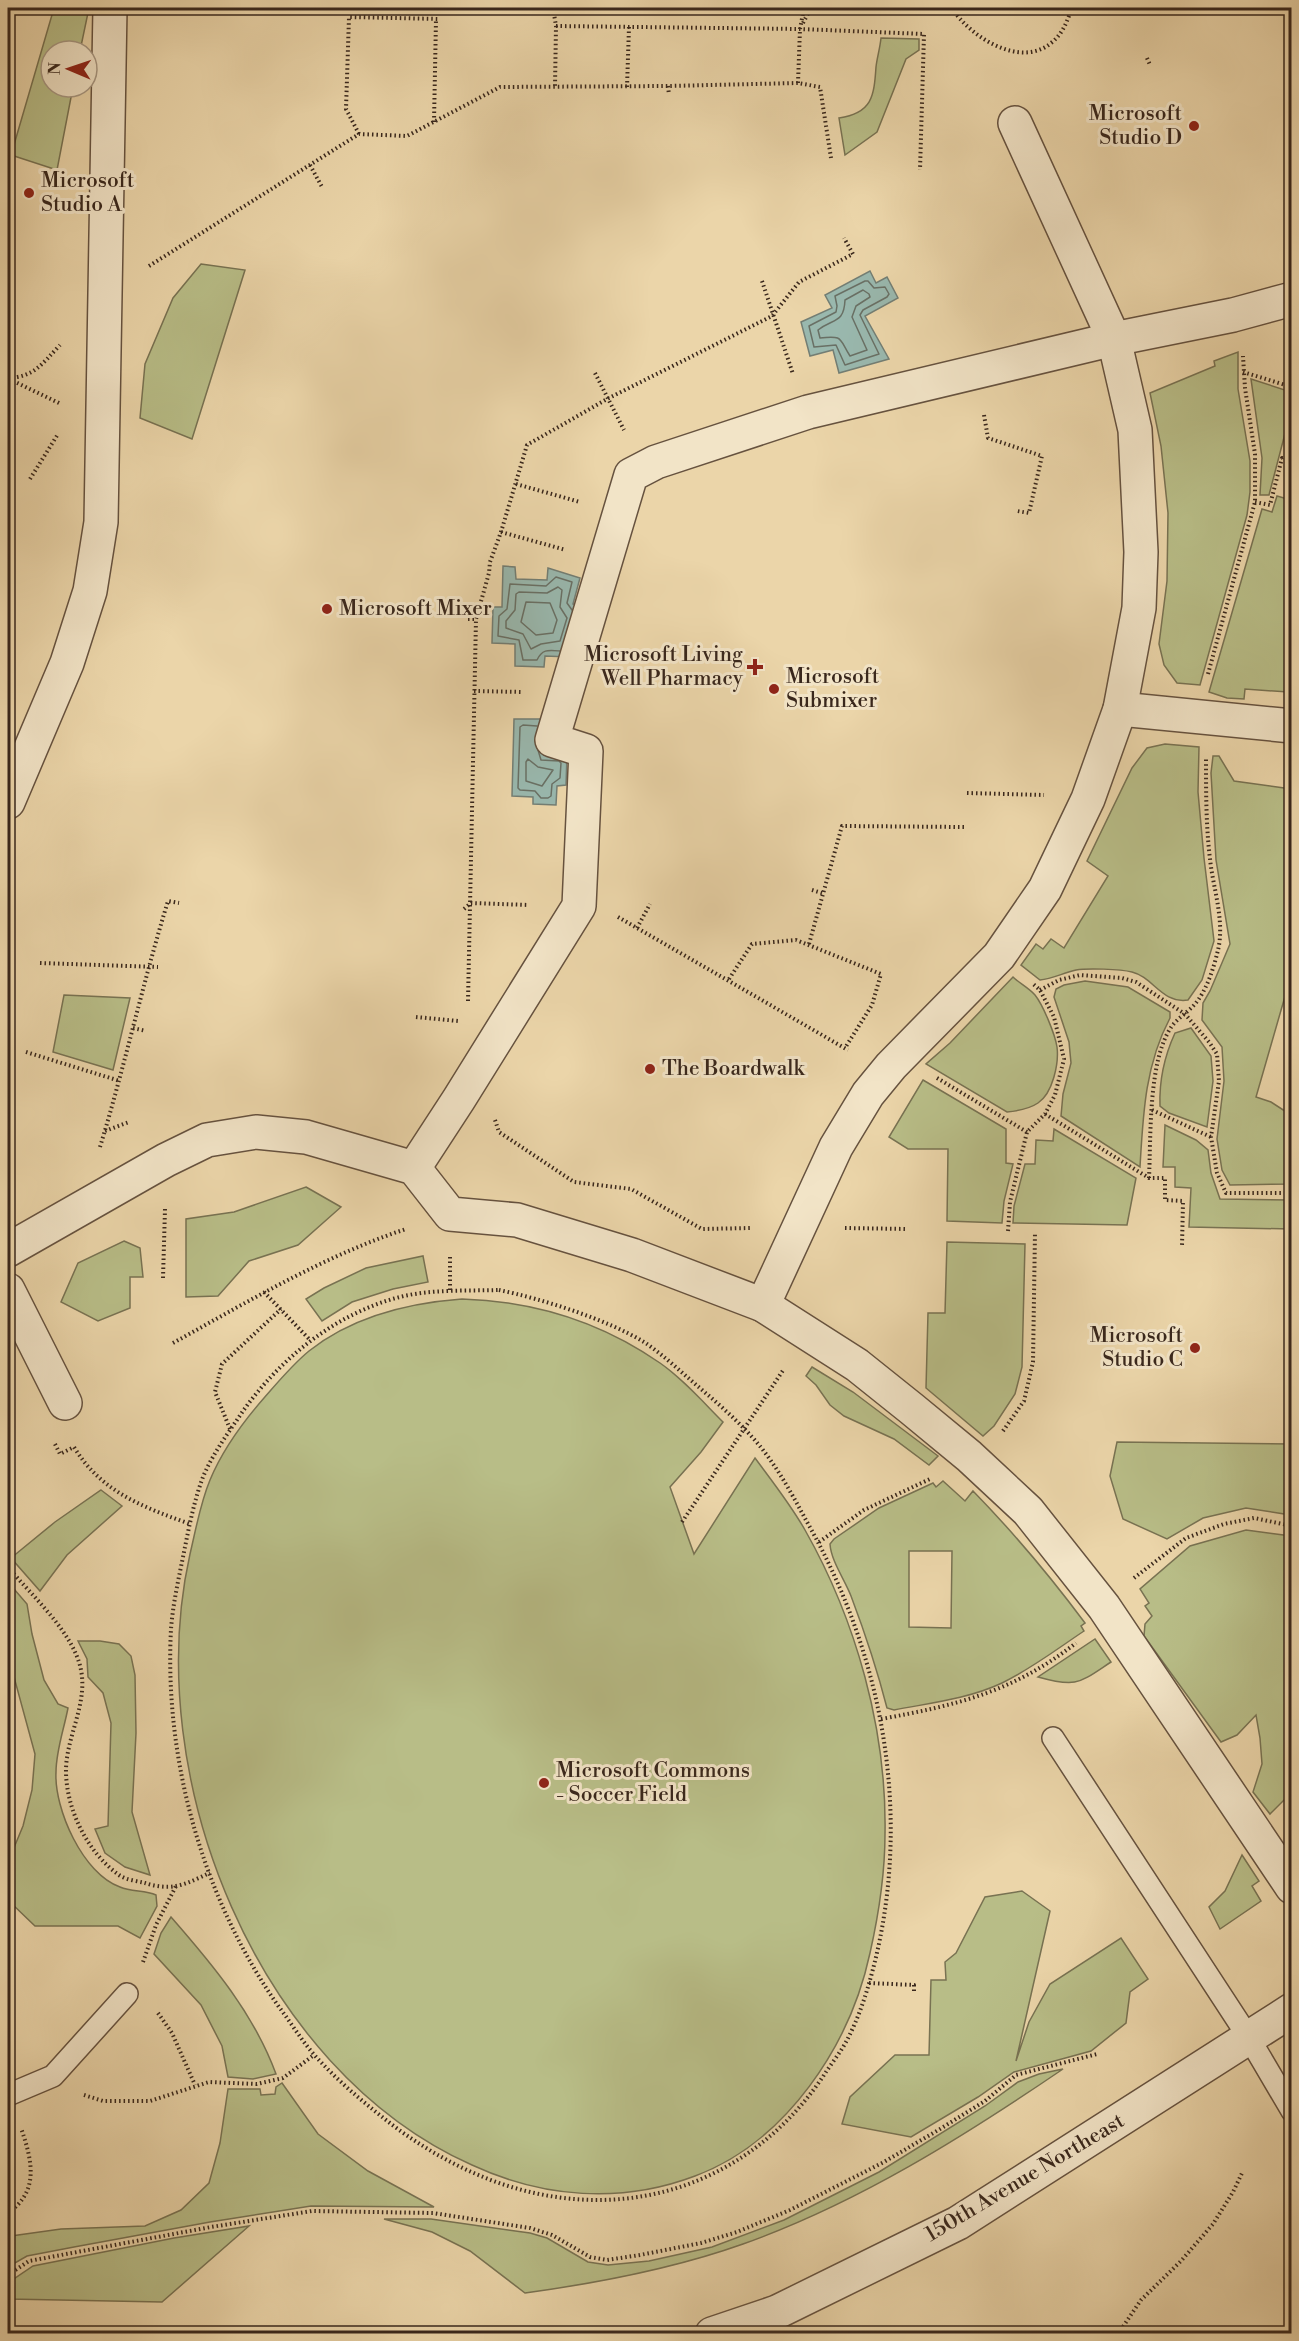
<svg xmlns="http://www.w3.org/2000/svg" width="1299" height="2341" viewBox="0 0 1299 2341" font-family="'Libre Bodoni',serif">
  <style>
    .green { fill: #b8bd87; stroke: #787252; stroke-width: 1.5; fill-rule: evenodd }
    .water { fill: #99b8ae; stroke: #737e74; stroke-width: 1.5 }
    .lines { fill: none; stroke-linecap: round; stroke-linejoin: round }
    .shore { stroke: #697065; stroke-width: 1.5 }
    .service-casing { stroke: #66523f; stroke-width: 24 }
    .pedestrian-casing { stroke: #66523f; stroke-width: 36 }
    .tertiary-casing { stroke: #66523f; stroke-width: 36 }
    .path { stroke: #39271c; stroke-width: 4; stroke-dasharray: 1.5 3; stroke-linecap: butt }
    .service { stroke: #f2e4c7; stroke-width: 21 }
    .pedestrian { stroke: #f2e4c7; stroke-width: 33 }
    .tertiary { stroke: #f2e4c7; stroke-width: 33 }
    .poi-dot { fill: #8f2418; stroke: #f2e4c7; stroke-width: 2 }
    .labels { text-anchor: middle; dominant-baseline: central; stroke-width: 6; stroke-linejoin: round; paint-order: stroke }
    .poi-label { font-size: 21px; fill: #39271c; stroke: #f2e4c7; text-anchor: start }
    .street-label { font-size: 21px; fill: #39271c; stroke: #f2e4c7 }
  </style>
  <rect width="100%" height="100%" fill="#ebd5a9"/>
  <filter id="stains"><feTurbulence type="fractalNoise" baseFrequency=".00333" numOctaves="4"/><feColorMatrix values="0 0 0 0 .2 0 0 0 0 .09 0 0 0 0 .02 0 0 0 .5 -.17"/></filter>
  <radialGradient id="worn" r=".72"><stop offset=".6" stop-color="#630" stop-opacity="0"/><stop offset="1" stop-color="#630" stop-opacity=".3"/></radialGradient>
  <g class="green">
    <polygon points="54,8 89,8 80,51 51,51 51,87 73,87 57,170 11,155"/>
    <path d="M881 38 919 39V50L906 59 877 132 845 155 839 118C872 113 874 97 876 67 877 58 880 48 881 38Z"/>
    <polygon points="201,264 245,270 192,439 140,418 145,364 173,298"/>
    <polygon points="1238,352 1238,389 1250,461 1250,492 1247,515 1200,685 1177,683 1164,665 1159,644 1167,581 1168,513 1161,446 1150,393 1215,366 1214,361"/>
    <polygon points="1251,379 1291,392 1291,423 1288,422 1269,495 1260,495 1262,458"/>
    <polygon points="1277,496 1291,500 1291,681 1288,692 1245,689 1244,699 1227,698 1209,692 1262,509 1272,512"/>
    <path d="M1165 744 1199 747 1198 792 1204 858 1214 941 1202 980 1188 1000C1162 1004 1153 977 1132 972 1120 969 1087 968 1076 970 1063 973 1052 979 1040 980L1021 965 1036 944 1043 949 1051 939 1064 948 1108 876 1087 861 1132 768 1147 748Z"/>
    <polygon points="1213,756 1219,756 1234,781 1291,789 1291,986 1288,986 1256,1097 1271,1102 1291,1115 1291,1184 1230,1185 1222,1170 1217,1139 1224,1081 1222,1047 1202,1020 1203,1003 1210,991 1230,944 1216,860 1211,773"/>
    <path d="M1013 977C1019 983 1029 988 1035 995 1043 1005 1055 1034 1057 1047 1059 1063 1053 1093 1038 1103 1029 1109 1018 1111 1007 1112L926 1064 950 1043Z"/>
    <path d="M1085 981 1128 987 1170 1012V1018C1145 1065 1143 1115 1140 1167L1061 1116 1063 1094 1071 1063 1069 1042 1054 997 1056 989 1064 985Z"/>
    <polygon points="64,995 130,998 113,1070 53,1052"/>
    <path d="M1191 1028 1211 1056 1213 1081 1207 1127 1169 1113 1160 1106C1159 1079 1164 1057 1175 1033Z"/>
    <polygon points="923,1080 1006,1129 1006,1163 1013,1164 1004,1201 1002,1223 947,1221 948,1149 908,1149 889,1137"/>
    <polygon points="1165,1125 1196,1140 1208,1150 1211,1173 1220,1199 1291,1200 1291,1229 1189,1227 1191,1188 1175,1187 1175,1167 1163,1167"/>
    <polygon points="1054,1129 1136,1178 1127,1225 1013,1223 1014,1206 1025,1164 1035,1164 1036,1140 1053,1141"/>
    <polygon points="306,1187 341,1207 298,1245 249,1261 218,1296 186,1297 186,1219 234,1212"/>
    <polygon points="124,1241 140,1248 143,1277 130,1277 130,1308 98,1321 61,1302 78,1263"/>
    <polygon points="947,1242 1025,1244 1022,1367 1015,1394 994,1426 983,1436 926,1388 928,1313 945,1313"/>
    <polygon points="423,1256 428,1282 393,1289 352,1302 322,1321 306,1299 324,1288 366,1268"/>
    <path d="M462 1299C533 1301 601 1322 660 1363 683 1379 703 1402 723 1422L701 1452 670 1487 694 1554 755 1458C772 1481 791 1505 805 1530 856 1620 887 1730 885 1834 885 1874 879 1913 870 1953 850 2046 786 2142 695 2176 621 2204 543 2198 472 2165 257 2069 140 1777 190 1554 196 1529 200 1504 210 1480 222 1451 243 1422 264 1398 278 1382 292 1365 309 1351 353 1316 408 1303 462 1299Z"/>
    <polygon points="812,1367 853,1392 938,1456 929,1465 894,1439 844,1416 830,1405 816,1385 806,1376"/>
    <polygon points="1117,1442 1291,1444 1291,1515 1246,1508 1203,1518 1167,1539 1123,1519 1110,1476"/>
    <path d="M943 1481 965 1501 973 1491C1014 1533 1050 1576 1085 1623L1081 1626 1084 1631C1057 1649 1031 1669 1002 1683 968 1699 930 1703 894 1710L887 1708C877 1669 865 1633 851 1596 845 1580 831 1561 830 1544L834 1539 879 1508 933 1483 936 1487ZM909 1551H952L951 1628 909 1627Z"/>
    <polygon points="101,1490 122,1506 67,1555 40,1591 11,1558 55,1522"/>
    <polygon points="1246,1530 1291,1536 1291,1796 1284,1800 1270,1814 1253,1792 1262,1764 1260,1738 1256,1715 1237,1735 1221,1742 1144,1636 1145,1624 1152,1616 1145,1606 1149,1603 1140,1589 1190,1546"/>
    <path d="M8 1582 27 1604 32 1634 44 1680 58 1704 68 1708C64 1729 56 1751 56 1772 54 1809 83 1874 120 1887 132 1892 145 1890 156 1895L157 1906 140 1938 118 1926H35L12 1904 8 1862 23 1826 32 1790 35 1754 8 1655Z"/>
    <path d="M1095 1639 1111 1662C1079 1683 1077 1688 1038 1677Z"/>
    <polygon points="78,1641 100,1641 119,1644 131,1656 135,1675 136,1733 132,1812 150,1875 125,1867 105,1853 95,1829 108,1826 111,1723 103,1693 88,1677 87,1659"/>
    <polygon points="1242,1855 1259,1881 1252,1886 1261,1901 1220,1929 1209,1907 1225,1891"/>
    <polygon points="1022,1891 1050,1911 1016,2061 1029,2022 1050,1984 1121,1938 1148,1979 1130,1992 1126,2023 1091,2051 1014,2072 978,2097 911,2137 842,2124 850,2097 895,2055 929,2055 931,1980 946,1980 945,1962 956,1953 985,1897"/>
    <path d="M171 1917C213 1965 254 2014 276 2074L253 2079 228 2077 222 2046 201 2005 154 1954 161 1933Z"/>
    <path d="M1063 2069C963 2137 858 2203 743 2244 673 2269 598 2283 525 2293L470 2251 432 2232 384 2219H431L530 2233 547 2238 588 2262 608 2265 649 2261 712 2247 784 2220 879 2172 985 2106 1018 2082 1039 2074Z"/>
    <polygon points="282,2083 318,2134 368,2171 434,2207 311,2206 210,2222 74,2247 27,2256 8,2267 8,2238 11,2236 61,2229 145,2226 181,2210 209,2183 220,2143 228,2089 260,2089 261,2095 275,2094 276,2087"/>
    <polygon points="249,2226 162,2302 8,2299 8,2283 33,2266 174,2238"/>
  </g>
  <g class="water">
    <polygon points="870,271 876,283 887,277 898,298 865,316 889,359 839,373 833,350 810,356 801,322 832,308 825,295"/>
    <polygon points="503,566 515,567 516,579 547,580 548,568 580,578 573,604 585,607 570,657 545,656 544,667 515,666 515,644 492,643 493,607 502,607"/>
    <polygon points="514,719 545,719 544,755 567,755 566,785 557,786 556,805 533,804 533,797 512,796"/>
  </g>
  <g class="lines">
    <g class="shore">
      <polygon points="865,281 868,281 874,288 885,287 889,294 887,297 863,310 860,315 879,354 845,365 836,345 814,347 809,326 836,312 837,306 835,296"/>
      <path d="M863 290 869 294 870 297 856 306 852 317 867 350 850 356C839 339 844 335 820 338L818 330C833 318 844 324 845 300Z"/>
      <polygon points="558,587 562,590 560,607 567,618 560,641 541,644 531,649 523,634 506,628 506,621 515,610 516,594 519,592 547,593"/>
      <polygon points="526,602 550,603 557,620 553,633 536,635 521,622"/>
      <path d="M560 651C548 650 542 649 537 660H523L519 640 498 636 499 616 507 609 510 584 546 586 556 577 572 582 567 603 572 610"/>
      <polyline points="537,726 523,725 520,727 518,788 520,790 535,791 541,798 548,798 551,796 552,784 560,778 561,763 559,761 541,760 538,750"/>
      <polygon points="528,759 538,767 553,770 542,786 526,781 526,762"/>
    </g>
    <g class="service-casing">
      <g id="service">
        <polyline points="1053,1738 1249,2038 1292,2111"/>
        <polyline points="8,2095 53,2076 127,1994"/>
      </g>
    </g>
    <g class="pedestrian-casing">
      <g id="pedestrian">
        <polyline points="1120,709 1292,726"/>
        <polyline points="8,802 67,663 90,591 101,522 110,8"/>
        <polyline points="414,1168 459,1099 579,906 586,751 552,740 631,475 656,462 808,412 1114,339 1233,315 1292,299"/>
        <polyline points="8,1250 166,1160 207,1140 256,1132 306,1137 414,1168 450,1214 517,1220 632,1255 763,1305 857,1365 912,1409 969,1456 1028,1511 1104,1607 1292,1887"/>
        <polyline points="8,1290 65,1403"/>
        <polyline points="763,1305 836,1147 868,1094 891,1066 999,956 1045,889 1088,799 1120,709 1139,608 1141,552 1135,430 1114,339 1015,123"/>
      </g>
    </g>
    <g class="tertiary-casing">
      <polyline id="tertiary" points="712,2334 777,2312 958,2223 1292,2010"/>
    </g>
    <g class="path">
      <polyline points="553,8 556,26 555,86"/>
      <path d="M952 8C969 36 1020 69 1051 43 1063 34 1067 21 1072 8"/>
      <polyline points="803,23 811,8"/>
      <polyline points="556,26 800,29 924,34 920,170"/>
      <polyline points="1147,58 1150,65"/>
      <polyline points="798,83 800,29 804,8"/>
      <polyline points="668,86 669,95"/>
      <polyline points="627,87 629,27"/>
      <polyline points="434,122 436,19"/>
      <polyline points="359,134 346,109 349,17 440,19"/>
      <polyline points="310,165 322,187"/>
      <polyline points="149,266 359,134 407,136 500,87 668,86 798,83 820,87 831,158"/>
      <polyline points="762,281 793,374"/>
      <polyline points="1243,372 1292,387"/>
      <polyline points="595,373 624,430"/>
      <path d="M8 378C34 377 42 364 60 345"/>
      <polyline points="9,379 61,404"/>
      <polyline points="984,415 988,438 1042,456 1029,513 1017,511"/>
      <polyline points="30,479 58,434"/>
      <polyline points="516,484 580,502"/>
      <polyline points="1255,502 1270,505 1282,458 1287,460"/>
      <polyline points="501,532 566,550"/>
      <polyline points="468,619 476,619"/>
      <polyline points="1208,674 1255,502 1255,454 1245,388 1243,356"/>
      <polyline points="474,691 523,692"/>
      <polyline points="967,793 1044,795"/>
      <polyline points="812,890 822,893"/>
      <polyline points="464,909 471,903 529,905"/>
      <polyline points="618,917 848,1050"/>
      <polyline points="637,928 650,904"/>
      <polyline points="809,944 842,826 964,827"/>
      <polyline points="40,963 158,967"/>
      <polyline points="729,979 752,944 796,940 881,974 872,1005 845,1048"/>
      <polyline points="1040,990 1059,980 1080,975 1122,978 1136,982 1185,1014 1209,1042 1217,1054 1219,1081 1211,1137 1217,1173 1226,1193 1292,1193"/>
      <polyline points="468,1001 476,619 489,573 490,562 501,532 527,445 607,399 772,316 799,282 853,254 844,238"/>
      <polyline points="416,1017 458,1021"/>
      <polyline points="133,1028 146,1031"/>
      <polyline points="26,1052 120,1081"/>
      <polyline points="937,1078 1027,1132"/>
      <polyline points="1152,1110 1211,1137"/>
      <polyline points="1045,1114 1149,1178 1165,1178 1165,1200 1183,1201 1182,1246"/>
      <polyline points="495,1120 499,1132 574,1182 631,1189 702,1229 750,1228"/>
      <polyline points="105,1131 129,1122"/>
      <path d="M100 1147C125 1065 143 982 168 901L179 903"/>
      <path d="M1149 1178C1151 1137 1148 1059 1172 1026 1178 1018 1188 1012 1195 1004 1207 990 1214 967 1218 950 1225 921 1213 888 1210 859 1206 826 1206 793 1206 759"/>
      <polyline points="845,1228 907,1229"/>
      <polyline points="1008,1231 1010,1202 1027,1132 1045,1114 1055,1095 1064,1059 1054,1017 1040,990 1032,983"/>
      <polyline points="450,1257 450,1291"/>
      <polyline points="163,1278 165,1209"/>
      <path d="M499 1290C542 1299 606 1319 644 1342 662 1354 678 1369 694 1383 716 1402 740 1422 759 1445 778 1468 793 1496 807 1522 882 1654 911 1809 876 1957 869 1986 860 2016 846 2042 840 2053 831 2064 824 2075 773 2152 691 2200 598 2200 523 2200 455 2171 395 2127 368 2106 341 2084 318 2059 303 2043 292 2024 279 2007 203 1899 164 1760 171 1629 173 1603 179 1577 184 1552 189 1527 194 1501 203 1477 213 1453 229 1432 243 1411 280 1359 334 1315 396 1298 428 1289 465 1291 499 1290Z"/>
      <polyline points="264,1292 310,1340"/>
      <path d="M173 1343C249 1301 324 1256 406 1229"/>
      <polyline points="230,1429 215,1392 222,1364 281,1309"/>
      <polyline points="1003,1431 1024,1401 1033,1362 1035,1232"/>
      <path d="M55 1444 60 1454 74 1447C101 1492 143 1507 190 1524"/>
      <polyline points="682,1522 784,1369"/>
      <polyline points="819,1542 864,1510 930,1479"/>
      <path d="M8 1567C32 1596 74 1633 81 1670 88 1705 65 1739 66 1773 67 1811 88 1853 119 1875 126 1880 137 1881 145 1883 154 1886 166 1888 176 1886 188 1884 200 1877 210 1873"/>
      <polyline points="1134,1578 1186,1538 1224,1524 1254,1518 1292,1526"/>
      <path d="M881 1719C957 1705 1013 1692 1076 1643"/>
      <polyline points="143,1962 156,1925 176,1886"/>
      <polyline points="869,1983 914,1985 914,1993"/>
      <polyline points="158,2013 172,2033 195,2085"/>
      <polyline points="84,2095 103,2101 150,2101 209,2082 257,2084 283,2078 314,2055"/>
      <path d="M8 2213C40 2191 32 2160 21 2128"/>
      <polyline points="8,2275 29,2261 211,2227 312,2211 433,2213 530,2228 552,2235 590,2257 607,2260 640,2255 701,2243 737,2232 790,2210 884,2162 940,2129 985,2101 1016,2075 1097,2054"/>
      <polyline points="1118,2334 1141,2300 1181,2261 1213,2224 1233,2192 1243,2171"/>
    </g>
    <use href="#service" class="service"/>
    <use href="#pedestrian" class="pedestrian"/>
    <use href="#tertiary" class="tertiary"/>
  </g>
  <g class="poi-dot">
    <circle cx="1194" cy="126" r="6"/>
    <circle cx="29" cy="193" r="6"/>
    <circle cx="327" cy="609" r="6"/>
    <path d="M752 658h6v6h6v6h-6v6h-6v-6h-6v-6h6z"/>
    <circle cx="774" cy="689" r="6"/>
    <circle cx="650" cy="1069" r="6"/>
    <circle cx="1195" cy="1348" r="6"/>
    <circle cx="544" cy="1783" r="6"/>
  </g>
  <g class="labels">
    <g class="poi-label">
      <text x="1182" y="114" text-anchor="end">Microsoft<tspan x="1182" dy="24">Studio D</tspan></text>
      <text x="41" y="181">Microsoft<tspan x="41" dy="24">Studio A</tspan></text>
      <text x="339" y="609">Microsoft Mixer</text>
      <text x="743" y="655" text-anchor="end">Microsoft Living<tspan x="743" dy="24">Well Pharmacy</tspan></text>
      <text x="786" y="677">Microsoft<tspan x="786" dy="24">Submixer</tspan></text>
      <text x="662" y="1069">The Boardwalk</text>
      <text x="1183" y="1336" text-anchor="end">Microsoft<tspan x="1183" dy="24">Studio C</tspan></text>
      <text x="556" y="1771">Microsoft Commons<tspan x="556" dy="24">- Soccer Field</tspan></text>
    </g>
    <g class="street-label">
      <text transform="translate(1025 2178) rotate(-31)">150th Avenue Northeast</text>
    </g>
  </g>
  <rect width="1299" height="2341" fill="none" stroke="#ebd5a9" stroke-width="30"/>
  <rect x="9" y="9" width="1281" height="2323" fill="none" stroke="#39271c" stroke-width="3"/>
  <rect x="15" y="15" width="1269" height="2311" fill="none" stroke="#39271c" stroke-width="1.5"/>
  <g transform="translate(69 69) rotate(272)"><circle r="28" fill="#f2e4c7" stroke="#a89883" stroke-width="1.5"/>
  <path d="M0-4.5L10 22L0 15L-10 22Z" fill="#8f2418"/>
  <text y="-9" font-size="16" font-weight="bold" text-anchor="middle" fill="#39271c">N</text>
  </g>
  <rect width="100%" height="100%" filter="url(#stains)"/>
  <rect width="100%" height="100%" fill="url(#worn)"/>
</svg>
